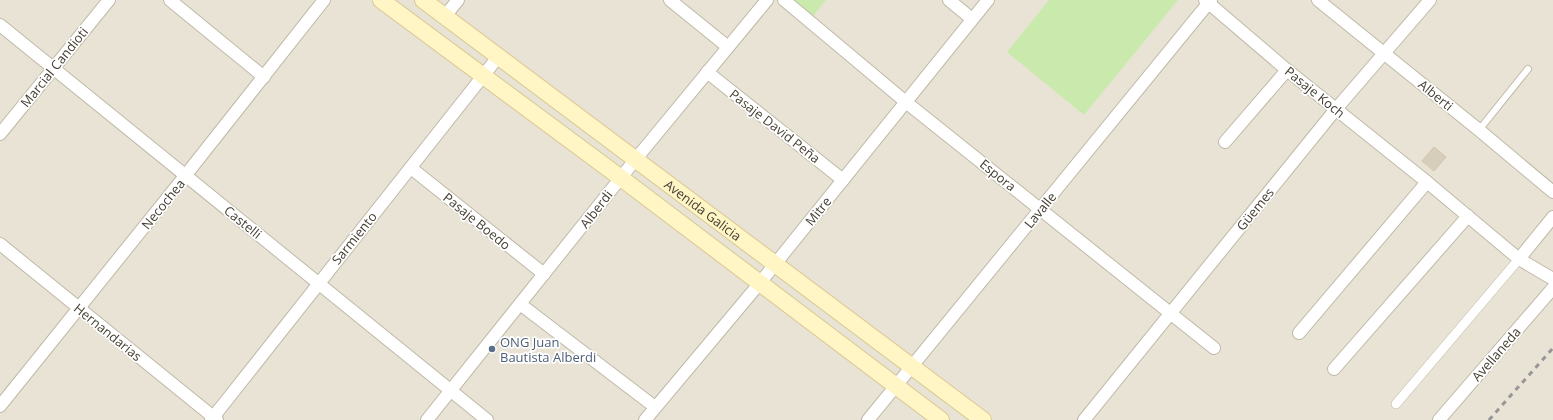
<svg xmlns="http://www.w3.org/2000/svg" width="1553" height="420" viewBox="0 0 1553 420" font-family="'Open Sans',sans-serif">
  <style>
    .residential { fill: #e8e3d4 }
    .green { fill: #caeaad }
    .building { fill: #d6cdbb; stroke: #d1c6ae }
    .lines { fill: none; stroke-linecap: round; stroke-linejoin: round }
    .service-casing { stroke: #c0b9a8; stroke-width: 8 }
    .pedestrian-casing { stroke: #c0b9a8; stroke-width: 10 }
    .minor-casing { stroke: #c0b9a8; stroke-width: 14 }
    .secondary-casing { stroke: #d7c993; stroke-width: 18 }
    .service { stroke: #fff; stroke-width: 6 }
    .pedestrian { stroke: #fff; stroke-width: 9 }
    .minor { stroke: #fff; stroke-width: 12 }
    .secondary { stroke: #fff5c5; stroke-width: 16 }
    .rail { stroke: #969696; stroke-width: 3; stroke-dasharray: 5 5; stroke-linecap: butt }
    .service-dot { fill: #5c6f8a; stroke: #fff; stroke-width: 1.5 }
    .labels { text-anchor: middle; dominant-baseline: central; stroke-width: 3.5; stroke-linejoin: round; paint-order: stroke }
    .street-label { font-size: 13px; fill: #474135; stroke: #fff }
    .service-label { font-size: 13px; fill: #4e5e75; stroke: #fff; text-anchor: start }
  </style>
  <rect width="100%" height="100%" fill="#f4f1e6"/>
  <rect class="residential" x="0" y="0" width="1553" height="420"/>
  <g class="green">
    <polygon points="793,0 826,0 813,16"/>
    <polygon points="1049,0 1178,0 1084,115 1007,52"/>
  </g>
  <polygon class="building" points="1434,147 1446,157 1434,171 1422,161"/>
  <g class="lines">
    <g class="service-casing">
      <polyline id="service" points="1479,130 1528,69"/>
    </g>
    <g class="pedestrian-casing">
      <polyline id="pedestrian" points="1396,404 1519,259"/>
    </g>
    <g class="minor-casing">
      <g id="minor">
        <polyline points="170,0 264,77"/>
        <polyline points="670,0 728,47"/>
        <polyline points="784,0 907,103 1214,348"/>
        <polyline points="949,0 972,19"/>
        <polyline points="1205,0 1287,70 1427,182 1519,259 1553,279"/>
        <polyline points="1318,0 1479,130 1553,192"/>
        <polyline points="445,16 458,0"/>
        <polyline points="0,25 487,420"/>
        <polyline points="707,72 843,180"/>
        <polyline points="0,134 109,0"/>
        <polyline points="1225,142 1287,70"/>
        <polyline points="411,168 544,274"/>
        <polyline points="0,244 217,420"/>
        <polyline points="1519,259 1553,217"/>
        <polyline points="520,304 655,407"/>
        <polyline points="1299,333 1427,182"/>
        <polyline points="1334,369 1468,216"/>
        <polyline points="0,406 185,176 324,0"/>
        <polyline points="211,420 498,57"/>
        <polyline points="427,420 635,160 767,0"/>
        <polyline points="645,420 759,284 988,0"/>
        <polyline points="868,420 1211,0"/>
        <polyline points="1084,420 1336,109 1430,0"/>
        <polyline points="1439,420 1553,288"/>
      </g>
    </g>
    <g class="secondary-casing">
      <g id="secondary">
        <polyline points="381,0 621,178 941,420"/>
        <path id="s1" d="M423 0 983 420"/>
      </g>
    </g>
    <use href="#service" class="service"/>
    <use href="#pedestrian" class="pedestrian"/>
    <use href="#minor" class="minor"/>
    <use href="#secondary" class="secondary"/>
    <polyline class="rail" points="1489,420 1553,348"/>
  </g>
  <circle class="service-dot" cx="492" cy="349" r="4"/>
  <g class="labels">
    <g class="street-label">
      <text transform="translate(54 67) rotate(-51)">Marcial Candioti</text>
      <text transform="translate(1315 92) rotate(39)">Pasaje Koch</text>
      <text transform="translate(1436 95) rotate(39)">Alberti</text>
      <text transform="translate(775 126) rotate(38)">Pasaje David Peña</text>
      <text transform="translate(998 175) rotate(39)">Espora</text>
      <text transform="translate(163 204) rotate(-51)">Necochea</text>
      <text transform="translate(596 209) rotate(-52)">Alberdi</text>
      <text transform="translate(1255 209) rotate(-51)">Güemes</text>
      <text stroke="none"><textPath href="#s1" startOffset="350">Avenida Galicia</textPath></text>
      <text transform="translate(1040 210) rotate(-51)">Lavalle</text>
      <text transform="translate(818 211) rotate(-51)">Mitre</text>
      <text transform="translate(477 221) rotate(39)">Pasaje Boedo</text>
      <text transform="translate(243 222) rotate(39)">Castelli</text>
      <text transform="translate(354 238) rotate(-51)">Sarmiento</text>
      <text transform="translate(108 332) rotate(39)">Hernandarias</text>
      <text transform="translate(1496 354) rotate(-49)">Avellaneda</text>
    </g>
    <g class="service-label">
      <text x="500" y="342">ONG Juan<tspan x="500" dy="15">Bautista Alberdi</tspan></text>
    </g>
  </g>
</svg>
